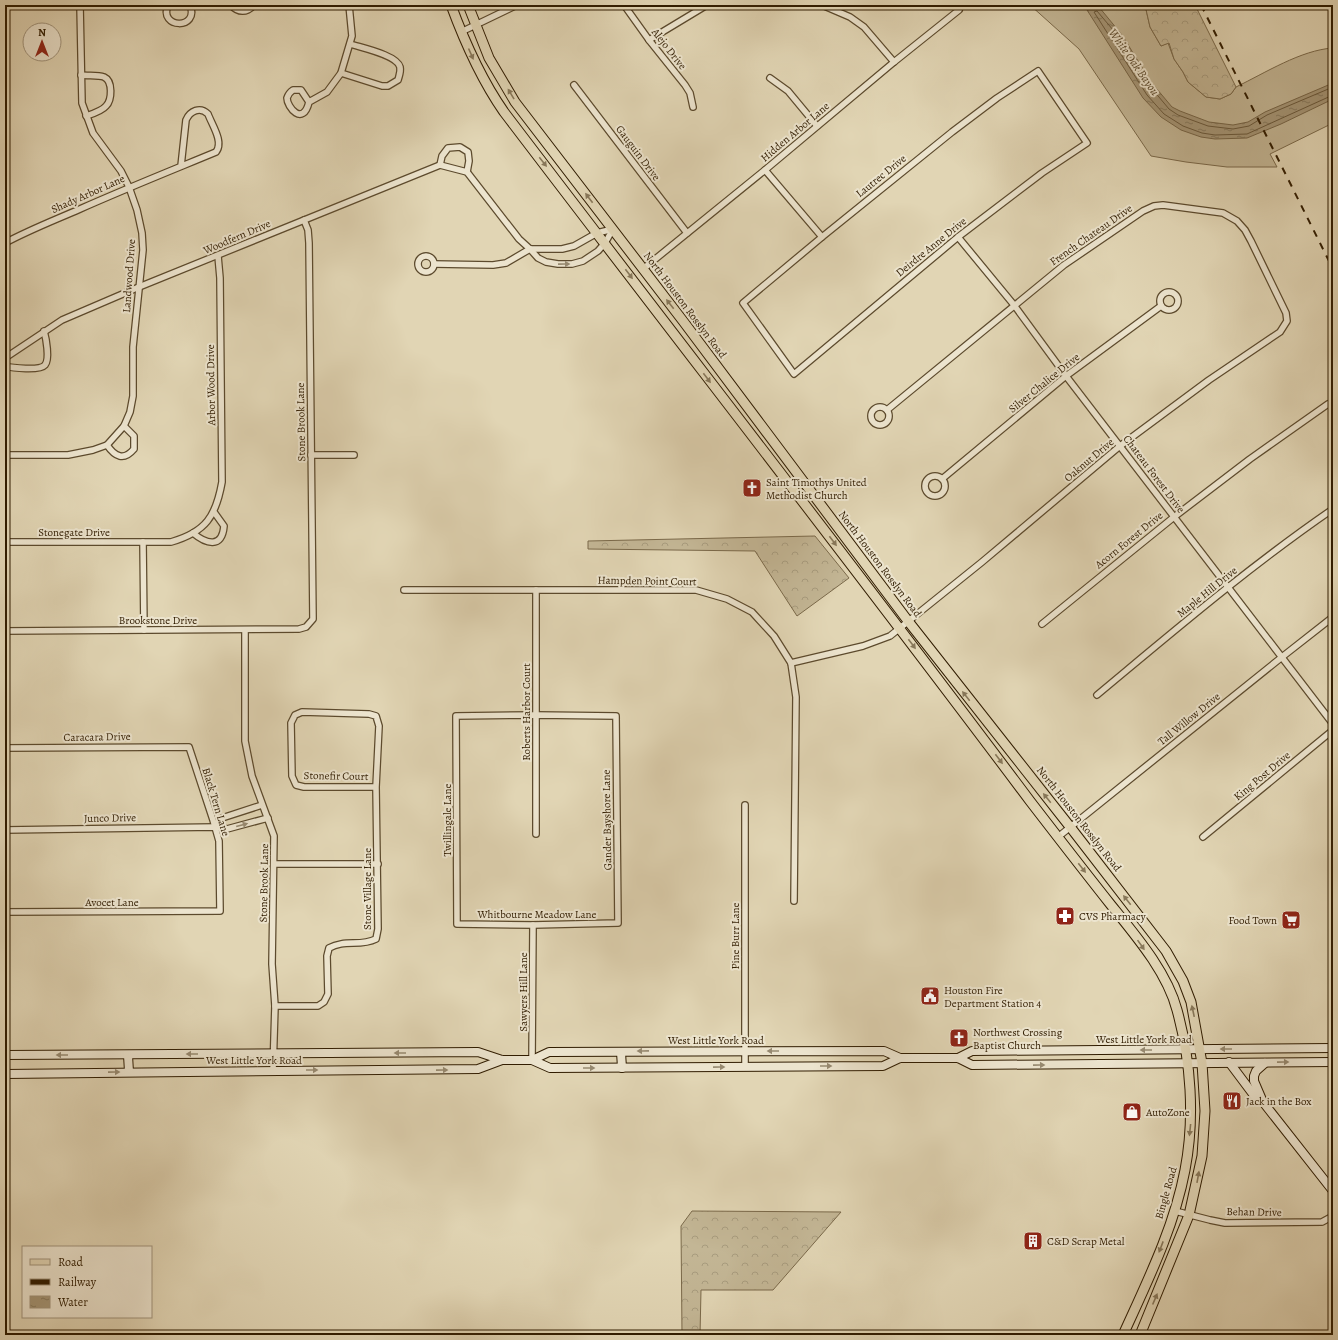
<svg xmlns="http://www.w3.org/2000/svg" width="1338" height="1340" viewBox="0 0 1338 1340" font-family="Alegreya,serif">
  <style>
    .grass { fill: #c3b695; stroke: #7a694a }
    .forest { fill: url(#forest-crowns); stroke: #7a694a }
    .water { fill: url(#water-ripples); stroke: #766547 }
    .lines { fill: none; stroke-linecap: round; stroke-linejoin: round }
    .shore { stroke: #6a593c; stroke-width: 1 }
    .street-casing { stroke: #5c4a2d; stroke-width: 8 }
    .secondary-casing { stroke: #301c00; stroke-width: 10 }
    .primary-casing { stroke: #301c00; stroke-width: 11 }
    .street { stroke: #ece4ce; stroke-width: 5.5 }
    .secondary { stroke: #ece4ce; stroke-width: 8 }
    .primary { stroke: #e1d5b4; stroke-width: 9 }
    .rail { stroke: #301c00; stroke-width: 2; stroke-dasharray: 7 7; stroke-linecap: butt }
    .oneway { fill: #88785a }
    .oneway2 { fill: #978a71 }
    .labels { text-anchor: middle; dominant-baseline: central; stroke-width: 4; stroke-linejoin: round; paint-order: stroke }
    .street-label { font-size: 11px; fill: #301c00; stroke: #ece4ce }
    .poi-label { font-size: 11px; fill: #301c00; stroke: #ece4ce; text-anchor: start }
    .water-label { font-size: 12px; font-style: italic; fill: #59472a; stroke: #ece4ce }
  </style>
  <defs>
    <pattern id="forest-crowns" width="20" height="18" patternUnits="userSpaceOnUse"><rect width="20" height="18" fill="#c3b695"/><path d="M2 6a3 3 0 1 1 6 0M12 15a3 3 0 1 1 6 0" fill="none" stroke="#a89c7f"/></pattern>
    <pattern id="water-ripples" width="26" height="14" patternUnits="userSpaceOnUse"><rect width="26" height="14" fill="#a59677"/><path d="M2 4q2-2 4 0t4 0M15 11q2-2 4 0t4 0" fill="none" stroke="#877a5f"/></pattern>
  </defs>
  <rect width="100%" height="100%" fill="#e1d5b4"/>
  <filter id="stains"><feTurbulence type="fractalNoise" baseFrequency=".005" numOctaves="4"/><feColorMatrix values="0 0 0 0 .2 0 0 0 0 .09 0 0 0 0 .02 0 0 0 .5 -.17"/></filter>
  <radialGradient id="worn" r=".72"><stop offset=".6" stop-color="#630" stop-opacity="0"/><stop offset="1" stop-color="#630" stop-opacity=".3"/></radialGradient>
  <path class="grass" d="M1030 5H1145L1150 27 1161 46 1168 43 1174 59 1183 72 1188 82 1206 97 1220 99 1231 94 1236 87C1265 73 1301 50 1333 48V123L1270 154 1277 167H1227L1186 162 1151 156 1079 49Z"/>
  <g class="forest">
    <polygon points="1145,5 1195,5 1236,87 1231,94 1220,99 1206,97 1188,82 1183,72 1174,59 1169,43 1161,46 1150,27"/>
    <polygon points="815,536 849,578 797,616 755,551 588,549 588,541"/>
    <polygon points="692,1211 841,1212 773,1290 701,1290 700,1335 682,1335 681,1226"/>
  </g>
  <polygon class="water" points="1082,5 1097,5 1099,7 1122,35 1151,82 1172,107 1180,111 1209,122 1233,125 1248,122 1265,112 1333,83 1333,99 1281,124 1247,138 1215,139 1201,137 1181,130 1161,117 1143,98 1087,10"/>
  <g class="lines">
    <polyline class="shore" points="1333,87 1267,115 1249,126 1233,129 1208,126 1178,115 1169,109 1148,84 1119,37 1097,11 1094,12 1147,95 1164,114 1183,126 1202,133 1215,135 1247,134 1333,95"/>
    <g class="street-casing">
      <g id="street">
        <path d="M168 5C158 29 200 30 190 5"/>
        <path d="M231 5C238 13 247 13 254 5"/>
        <polyline points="624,5 649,40 685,85 690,93 693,107"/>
        <polyline points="822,5 850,17 864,27 894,62"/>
        <polyline points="461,32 517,5"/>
        <polyline points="649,40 707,5"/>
        <polygon points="1038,71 1087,143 1042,173 958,237 794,374 743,303 822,237 952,132 997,98"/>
        <path d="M341 73 382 86H388L398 80C399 76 401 72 400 67 397 55 362 48 350 44"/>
        <path d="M81 75C88 76 98 75 104 77 113 81 112 100 106 106 102 111 92 114 86 116"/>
        <polyline points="770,78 788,91 817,126"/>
        <polyline points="574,85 687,233"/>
        <path d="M309 102 301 90H293C290 92 288 95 287 98 287 107 303 127 309 102L327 92 341 73 352 36 349 5"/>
        <polyline points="440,165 442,156 448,148 460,147 468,152 469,161 467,172"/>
        <polyline points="765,170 822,237"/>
        <polyline points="958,237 1014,305 1066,376 1333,724"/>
        <path d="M5 243C29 230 55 220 80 209 125 189 170 171 216 152 224 142 212 125 208 114 200 106 190 111 186 120L181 166"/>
        <polyline points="530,249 562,249 574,246 597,233 613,229"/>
        <circle cx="426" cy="264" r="8"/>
        <polyline points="434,264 493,265 506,263 530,249"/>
        <polyline points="643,269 765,170 894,62 959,10"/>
        <circle cx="1169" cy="301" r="9"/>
        <polyline points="5,358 62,320 139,287 440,165 467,172 519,239 530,249 538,258 546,262 558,264 572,264 583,261 598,251 605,243 613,229"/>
        <path d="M5 366C12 368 40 371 45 365 50 359 46 338 44 331"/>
        <circle cx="880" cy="416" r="9"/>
        <path d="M107 445C115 457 124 461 134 449V436L124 426"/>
        <polyline points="5,455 68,455 93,450 107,445 124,426 130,412 133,396 133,347 143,250 142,233 137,210 129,187 121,171 93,133 82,103 80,5"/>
        <polyline points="311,455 354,455"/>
        <circle cx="935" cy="486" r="10"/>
        <polyline points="942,479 1066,376 1161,306"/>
        <path d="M193 533C206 544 222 549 224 526L214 512"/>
        <path d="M5 542H171C206 532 216 516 222 482L220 278 218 256"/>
        <polyline points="143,542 144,630"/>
        <polyline points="404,590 696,590 727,599 752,612 774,636 791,663 796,697 794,901"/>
        <polyline points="536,590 536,834"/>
        <polyline points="1042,624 1174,517 1250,459 1328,404"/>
        <polyline points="245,630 245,741 252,776 274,836 272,964 275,1006 273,1070"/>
        <polyline points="5,631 299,629 306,627 313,619 309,243 308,230 304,220"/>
        <polyline points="791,663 863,646 890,636 982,562 1120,446 1209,380 1280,332 1287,321 1286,313 1251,241 1245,230 1237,221 1223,213 1163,205 1154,206 1143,211 1064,265 887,410"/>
        <path d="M1097 695C1174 631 1250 566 1333 509"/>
        <polygon points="536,715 616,716 618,923 533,925 457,924 456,716"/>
        <polyline points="5,748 189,747 213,820 219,841 220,911 5,912"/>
        <polyline points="215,827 222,818 262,805"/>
        <polyline points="5,830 215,827 227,829 268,818"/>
        <polyline points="1058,837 1282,657 1333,617"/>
        <polyline points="1203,837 1333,730"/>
        <polyline points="274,864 378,864"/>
        <path d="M275 1006H318L324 1002 328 994 327 956 329 948C345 939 360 947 376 939L378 929 376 787 379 726 376 716 369 714 302 712 295 715 291 723 292 776 296 785 304 787H376"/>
        <polyline points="532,1060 533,925"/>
        <polyline points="745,1067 745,805"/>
        <polyline points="1175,1211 1210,1220 1225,1223 1322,1222 1333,1216"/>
      </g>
    </g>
    <g class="secondary-casing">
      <g id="secondary">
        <polyline points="621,1052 622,1068"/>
        <polyline points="5,1055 478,1052 502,1060 532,1060 549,1052 884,1051 900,1058"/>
        <polyline points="128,1055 129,1072"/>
        <polyline points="958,1058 972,1051 1333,1048"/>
        <polyline points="532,1060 550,1068 883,1066 900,1058 958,1058 972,1065 1333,1062"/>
        <polyline points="1229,1062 1256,1098 1260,1100"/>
        <polyline points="1265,1063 1256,1071 1254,1076 1254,1081 1263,1102 1333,1191"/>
        <polyline points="5,1074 478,1069 502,1060"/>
      </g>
    </g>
    <g class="primary-casing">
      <g id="primary">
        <path d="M451 5C465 43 481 79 504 112 679 342 857 570 1030 801 1057 836 1084 871 1111 905 1136 936 1167 972 1177 1010 1191 1061 1195 1118 1185 1170 1174 1228 1147 1282 1123 1335"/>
        <polyline points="468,5 489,58 515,102 683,321 908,621 1071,828 1166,951 1183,981 1191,1002 1202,1063 1205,1111 1202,1156 1189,1215 1140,1335"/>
      </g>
    </g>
    <use href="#street" class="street"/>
    <use href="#secondary" class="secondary"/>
    <use href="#primary" class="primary"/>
    <polyline class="rail" points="1201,5 1333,269"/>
  </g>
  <defs><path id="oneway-solid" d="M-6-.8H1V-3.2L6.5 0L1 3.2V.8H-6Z"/></defs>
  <g class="oneway">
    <use href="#oneway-solid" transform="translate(471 54) rotate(66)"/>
    <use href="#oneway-solid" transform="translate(511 94) rotate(-121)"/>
    <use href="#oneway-solid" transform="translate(543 162) rotate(52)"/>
    <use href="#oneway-solid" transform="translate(589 198) rotate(-127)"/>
    <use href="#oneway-solid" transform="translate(629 274) rotate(53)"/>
    <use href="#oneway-solid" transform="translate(670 304) rotate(-128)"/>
    <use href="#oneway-solid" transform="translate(707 378) rotate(53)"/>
    <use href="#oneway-solid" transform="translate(833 541) rotate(53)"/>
    <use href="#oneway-solid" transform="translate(912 644) rotate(53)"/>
    <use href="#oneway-solid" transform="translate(966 696) rotate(-128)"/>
    <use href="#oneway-solid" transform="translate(999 759) rotate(53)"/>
    <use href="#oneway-solid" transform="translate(1047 798) rotate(-129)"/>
    <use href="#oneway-solid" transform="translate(1082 868) rotate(52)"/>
    <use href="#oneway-solid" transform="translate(1127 900) rotate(-128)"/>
    <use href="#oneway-solid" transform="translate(1141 945) rotate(55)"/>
    <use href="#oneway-solid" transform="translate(1193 1011) rotate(-102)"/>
    <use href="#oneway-solid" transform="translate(1190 1130) rotate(96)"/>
    <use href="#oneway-solid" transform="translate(1198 1177) rotate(-80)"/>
    <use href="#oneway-solid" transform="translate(1161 1247) rotate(111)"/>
    <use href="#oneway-solid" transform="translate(1155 1299) rotate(-67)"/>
  </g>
  <g class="oneway2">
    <use href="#oneway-solid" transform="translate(564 264) rotate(-1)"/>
    <use href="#oneway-solid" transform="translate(242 825) rotate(-15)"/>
    <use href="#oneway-solid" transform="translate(1226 1049) rotate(180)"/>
    <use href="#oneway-solid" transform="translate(1146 1050) rotate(180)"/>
    <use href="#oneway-solid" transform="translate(643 1051) rotate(179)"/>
    <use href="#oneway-solid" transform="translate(773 1051) rotate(180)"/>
    <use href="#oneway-solid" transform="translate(400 1053) rotate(180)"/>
    <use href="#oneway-solid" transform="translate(192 1054) rotate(180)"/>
    <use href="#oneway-solid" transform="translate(62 1055) rotate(180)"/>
    <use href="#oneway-solid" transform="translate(1283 1062) rotate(-1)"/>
    <use href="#oneway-solid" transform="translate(1039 1065) rotate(-1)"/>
    <use href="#oneway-solid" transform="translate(826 1066)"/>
    <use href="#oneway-solid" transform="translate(719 1067) rotate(-1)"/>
    <use href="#oneway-solid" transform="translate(589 1068)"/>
    <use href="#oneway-solid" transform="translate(312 1070)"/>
    <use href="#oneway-solid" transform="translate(442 1070) rotate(-1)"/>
    <use href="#oneway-solid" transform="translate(114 1072) rotate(-1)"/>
  </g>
  <defs>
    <g id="church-square" transform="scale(1)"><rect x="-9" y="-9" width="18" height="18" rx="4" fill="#8f2418" stroke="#ece4ce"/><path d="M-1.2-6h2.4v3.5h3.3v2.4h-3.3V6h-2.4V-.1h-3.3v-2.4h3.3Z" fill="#fff"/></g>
    <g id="pharmacy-square" transform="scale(1)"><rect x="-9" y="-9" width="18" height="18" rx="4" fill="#8f2418" stroke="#ece4ce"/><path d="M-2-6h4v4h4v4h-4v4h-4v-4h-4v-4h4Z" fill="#fff"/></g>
    <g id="supermarket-square" transform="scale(1)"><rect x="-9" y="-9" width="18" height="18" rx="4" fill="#8f2418" stroke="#ece4ce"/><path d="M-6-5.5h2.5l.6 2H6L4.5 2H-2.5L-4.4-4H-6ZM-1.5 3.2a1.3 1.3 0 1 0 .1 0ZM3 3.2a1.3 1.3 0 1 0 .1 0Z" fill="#fff"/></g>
    <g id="civic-square" transform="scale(1)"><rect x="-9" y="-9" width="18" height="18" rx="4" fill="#8f2418" stroke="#ece4ce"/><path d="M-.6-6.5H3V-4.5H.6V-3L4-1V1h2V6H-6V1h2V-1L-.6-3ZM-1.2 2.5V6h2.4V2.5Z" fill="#fff"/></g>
    <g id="restaurant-square" transform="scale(1)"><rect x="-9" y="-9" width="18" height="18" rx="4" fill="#8f2418" stroke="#ece4ce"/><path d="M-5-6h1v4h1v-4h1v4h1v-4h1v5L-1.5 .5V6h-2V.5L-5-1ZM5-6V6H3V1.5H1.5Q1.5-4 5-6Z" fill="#fff"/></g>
    <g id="shop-square" transform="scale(1)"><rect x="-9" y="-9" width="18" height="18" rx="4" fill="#8f2418" stroke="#ece4ce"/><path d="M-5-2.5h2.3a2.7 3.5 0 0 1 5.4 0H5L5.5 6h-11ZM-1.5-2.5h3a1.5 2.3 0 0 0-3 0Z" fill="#fff"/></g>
    <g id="building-square" transform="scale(1)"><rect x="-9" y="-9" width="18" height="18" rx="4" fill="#8f2418" stroke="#ece4ce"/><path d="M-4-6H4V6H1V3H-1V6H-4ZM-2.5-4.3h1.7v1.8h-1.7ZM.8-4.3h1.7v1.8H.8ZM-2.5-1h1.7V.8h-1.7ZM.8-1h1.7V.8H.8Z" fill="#fff"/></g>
  </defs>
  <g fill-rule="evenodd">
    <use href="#church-square" x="752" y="488"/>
    <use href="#pharmacy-square" x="1065" y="916"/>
    <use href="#supermarket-square" x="1291" y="920"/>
    <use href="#civic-square" x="930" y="996"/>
    <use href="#church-square" x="959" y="1038"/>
    <use href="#restaurant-square" x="1232" y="1101"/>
    <use href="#shop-square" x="1132" y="1112"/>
    <use href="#building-square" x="1033" y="1241"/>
  </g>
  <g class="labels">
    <g class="street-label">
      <text transform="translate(669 49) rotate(52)">Alejo Drive</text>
      <text transform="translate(795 132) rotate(-40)">Hidden Arbor Lane</text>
      <text transform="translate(638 153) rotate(53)">Gauguin Drive</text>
      <text transform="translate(881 176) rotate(-39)">Lautrec Drive</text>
      <text transform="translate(88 194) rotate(-24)">Shady Arbor Lane</text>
      <text transform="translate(1091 235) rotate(-35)">French Chateau Drive</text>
      <text transform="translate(237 237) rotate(-23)">Woodfern Drive</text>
      <text transform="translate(931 247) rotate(-39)">Deirdre Anne Drive</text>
      <text transform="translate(129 276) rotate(-86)">Landwood Drive</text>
      <text transform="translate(685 305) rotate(53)">North Houston Rosslyn Road</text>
      <text transform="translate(1044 383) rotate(-39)">Silver Chalice Drive</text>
      <text transform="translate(211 385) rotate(-91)">Arbor Wood Drive</text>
      <text transform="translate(301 422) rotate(-91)">Stone Brook Lane</text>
      <text transform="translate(1089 460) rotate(-40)">Oaknut Drive</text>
      <text transform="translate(1154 474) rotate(53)">Chateau Forest Drive</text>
      <text x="74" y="532">Stonegate Drive</text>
      <text transform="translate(1129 540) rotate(-39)">Acorn Forest Drive</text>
      <text transform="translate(880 564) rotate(53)">North Houston Rosslyn Road</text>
      <text transform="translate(647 581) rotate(1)">Hampden Point Court</text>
      <text transform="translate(1207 592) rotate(-39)">Maple Hill Drive</text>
      <text x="158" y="620">Brookstone Drive</text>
      <text transform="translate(526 712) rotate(-90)">Roberts Harbor Court</text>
      <text transform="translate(1189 719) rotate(-39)">Tall Willow Drive</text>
      <text transform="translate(97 737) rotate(-1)">Caracara Drive</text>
      <text transform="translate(336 776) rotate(1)">Stonefir Court</text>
      <text transform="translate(1262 776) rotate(-40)">King Post Drive</text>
      <text transform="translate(216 802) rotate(73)">Black Tern Lane</text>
      <text transform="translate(110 818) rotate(-1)">Junco Drive</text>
      <text transform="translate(1079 819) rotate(52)">North Houston Rosslyn Road</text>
      <text transform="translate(447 820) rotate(-90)">Twillingale Lane</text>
      <text transform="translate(607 820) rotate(-91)">Gander Bayshore Lane</text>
      <text transform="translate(264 883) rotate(-89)">Stone Brook Lane</text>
      <text transform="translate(367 889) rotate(-90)">Stone Village Lane</text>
      <text x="112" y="902">Avocet Lane</text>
      <text x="537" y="914">Whitbourne Meadow Lane</text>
      <text transform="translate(735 936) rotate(-90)">Pine Burr Lane</text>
      <text transform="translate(523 992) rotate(-90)">Sawyers Hill Lane</text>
      <text x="1144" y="1039">West Little York Road</text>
      <text x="716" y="1040">West Little York Road</text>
      <text x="254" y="1060">West Little York Road</text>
      <text transform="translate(1166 1193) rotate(-74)">Bingle Road</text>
      <text transform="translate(1254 1212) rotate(1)">Behan Drive</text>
    </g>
    <g class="poi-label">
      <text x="766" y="482">Saint Timothys United<tspan x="766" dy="13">Methodist Church</tspan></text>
      <text x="1079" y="916">CVS Pharmacy</text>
      <text x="1277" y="920" text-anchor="end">Food Town</text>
      <text x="944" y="990">Houston Fire<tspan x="944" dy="13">Department Station 4</tspan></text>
      <text x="973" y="1032">Northwest Crossing<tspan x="973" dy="13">Baptist Church</tspan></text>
      <text x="1246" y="1101">Jack in the Box</text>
      <text x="1146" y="1112">AutoZone</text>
      <text x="1047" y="1241">C&amp;D Scrap Metal</text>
    </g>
    <g class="water-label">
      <text transform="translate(1134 62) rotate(55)">White Oak Bayou</text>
    </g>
  </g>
  <rect width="1338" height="1340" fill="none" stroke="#e1d5b4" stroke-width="20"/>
  <rect x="6" y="6" width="1326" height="1328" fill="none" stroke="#301c00" stroke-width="2"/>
  <rect x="10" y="10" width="1318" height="1320" fill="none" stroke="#301c00"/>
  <rect x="22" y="1246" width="130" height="72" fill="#ece4ce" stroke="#a1947c"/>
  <rect x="30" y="1259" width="20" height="6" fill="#e1d5b4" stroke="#a1947c"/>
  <text x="58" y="1266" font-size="12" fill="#301c00">Road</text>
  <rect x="30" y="1279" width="20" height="6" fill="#301c00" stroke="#a1947c"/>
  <text x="58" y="1286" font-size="12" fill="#301c00">Railway</text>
  <rect x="30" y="1296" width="20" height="12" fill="url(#water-ripples)" stroke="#a1947c"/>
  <text x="58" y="1306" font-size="12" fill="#301c00">Water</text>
  <g transform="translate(42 42)"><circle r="19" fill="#ece4ce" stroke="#a1947c"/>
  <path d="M0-3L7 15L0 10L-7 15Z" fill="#8f2418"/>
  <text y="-6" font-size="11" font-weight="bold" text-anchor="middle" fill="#301c00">N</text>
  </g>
  <rect width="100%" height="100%" filter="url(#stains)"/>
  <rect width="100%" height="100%" fill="url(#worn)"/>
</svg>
